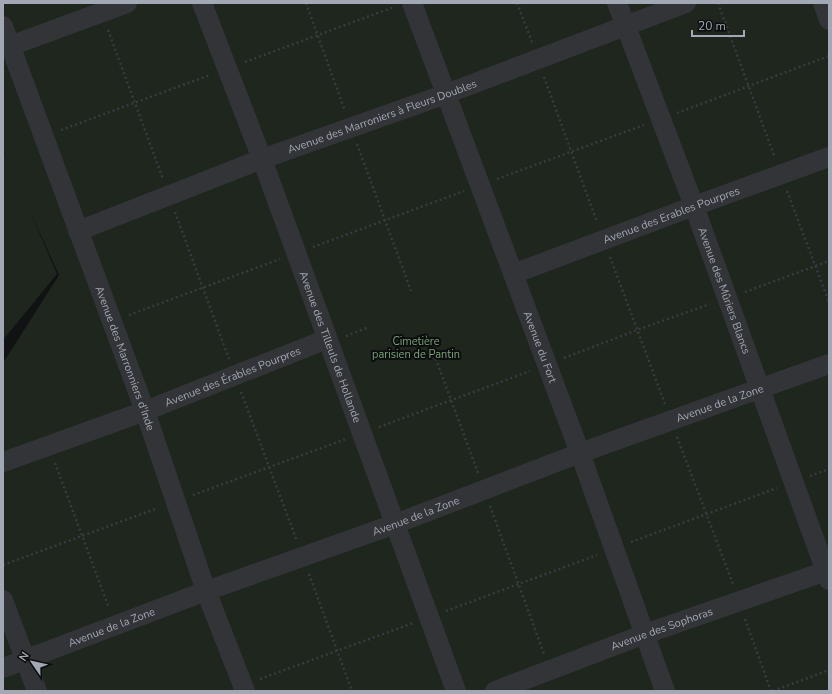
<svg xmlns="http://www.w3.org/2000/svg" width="832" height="694" viewBox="0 0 832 694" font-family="'Nunito Sans',sans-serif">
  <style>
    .green { fill: #1e261e }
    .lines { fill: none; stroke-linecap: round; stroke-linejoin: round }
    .path { stroke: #383b3f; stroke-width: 2.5; stroke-dasharray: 2 3; stroke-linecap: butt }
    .minor { stroke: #323438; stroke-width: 20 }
    .labels { text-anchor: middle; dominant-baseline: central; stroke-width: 4; stroke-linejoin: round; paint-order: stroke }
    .street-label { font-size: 11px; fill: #a2a9b5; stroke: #0c0d0e }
    .park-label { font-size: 11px; fill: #78a178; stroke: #0c0d0e }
  </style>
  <rect width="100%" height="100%" fill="#111213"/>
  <polygon class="green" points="3,3 829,3 829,691 3,691 3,363 59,275 29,209 57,274 3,340 3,151 9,162 3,150"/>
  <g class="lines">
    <g class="path">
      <polyline points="306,3 345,111"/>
      <polyline points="517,3 532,42"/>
      <polyline points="718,3 775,158"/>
      <polyline points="108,30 163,179"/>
      <polyline points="245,62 394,7"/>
      <polyline points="544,77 597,222"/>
      <polyline points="677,113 829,56"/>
      <polyline points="61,130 210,75"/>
      <polyline points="357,144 411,291"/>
      <polyline points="497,179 644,125"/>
      <polyline points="787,191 829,302"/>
      <polyline points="175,212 229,359"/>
      <polyline points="313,247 464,191"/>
      <polyline points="610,257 665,404"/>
      <polyline points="745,292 829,261"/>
      <polyline points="129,315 280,259"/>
      <polyline points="427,335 478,473"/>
      <polyline points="346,336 369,327"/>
      <polyline points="564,358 637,330 710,304"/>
      <polyline points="241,392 297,541"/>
      <polyline points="379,427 530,371"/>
      <polyline points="677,437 733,584"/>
      <polyline points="55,463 109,608"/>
      <polyline points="810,476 829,469"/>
      <polyline points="193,495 346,439"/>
      <polyline points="490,506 544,654"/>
      <polyline points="631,542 777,488"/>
      <polyline points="3,565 158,508"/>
      <polyline points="309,574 352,691"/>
      <polyline points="446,611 597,555"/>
      <polyline points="745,619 771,691"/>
      <polyline points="260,679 413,623"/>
      <polyline points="773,691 829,670"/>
    </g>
    <g class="minor">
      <path id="s1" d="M202 3 262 159 456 691"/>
      <path id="s2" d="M412 3 580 453 665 691"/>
      <path id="s3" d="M617 3 694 206 829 580"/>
      <polyline points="823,3 829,20"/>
      <path id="s4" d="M3 26 145 411 206 591 245 691"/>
      <polyline points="10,46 127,3"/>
      <path id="s5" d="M78 231 262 159 446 94 686 3"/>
      <path id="s6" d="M513 274 694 206 829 157"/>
      <path id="s7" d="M3 462 145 411 327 339"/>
      <polyline points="3,600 37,691"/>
      <path id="s8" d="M3 668 206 591 395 524 580 453 829 364"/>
      <path id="s9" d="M495 691 645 634 829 570"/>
    </g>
  </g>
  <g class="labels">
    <g class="street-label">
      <text stroke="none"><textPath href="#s5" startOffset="325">Avenue des Marroniers à Fleurs Doubles</textPath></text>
      <text stroke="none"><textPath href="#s6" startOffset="169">Avenue des Erables Pourpres</textPath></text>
      <text stroke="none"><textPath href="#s3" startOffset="307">Avenue des Mûriers Blancs</textPath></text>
      <text stroke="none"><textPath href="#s2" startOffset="367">Avenue du Fort</textPath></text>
      <text stroke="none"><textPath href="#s1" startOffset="367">Avenue des Tilleuls de Hollande</textPath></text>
      <text stroke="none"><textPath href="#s4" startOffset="354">Avenue des Marronniers d'Inde</textPath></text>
      <text stroke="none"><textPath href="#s7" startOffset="245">Avenue des Érables Pourpres</textPath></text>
      <text stroke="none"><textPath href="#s8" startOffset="764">Avenue de la Zone</textPath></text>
      <text stroke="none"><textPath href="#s8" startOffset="440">Avenue de la Zone</textPath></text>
      <text stroke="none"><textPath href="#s8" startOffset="116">Avenue de la Zone</textPath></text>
      <text stroke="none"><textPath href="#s9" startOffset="178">Avenue des Sophoras</textPath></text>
    </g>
    <g class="park-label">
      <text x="416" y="341">Cimetière<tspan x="416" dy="13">parisien de Pantin</tspan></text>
    </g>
  </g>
  <rect width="832" height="694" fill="none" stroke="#a2a9b5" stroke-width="8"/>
  <g transform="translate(32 662) rotate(304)" stroke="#0c0d0e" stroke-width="3" paint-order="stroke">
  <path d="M0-3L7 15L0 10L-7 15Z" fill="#a2a9b5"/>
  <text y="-6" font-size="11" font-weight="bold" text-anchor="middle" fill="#a2a9b5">N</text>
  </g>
  <path d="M692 30v6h52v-6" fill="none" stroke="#a2a9b5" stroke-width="2"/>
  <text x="698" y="30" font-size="12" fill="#a2a9b5" stroke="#0c0d0e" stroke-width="3" paint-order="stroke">20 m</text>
</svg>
